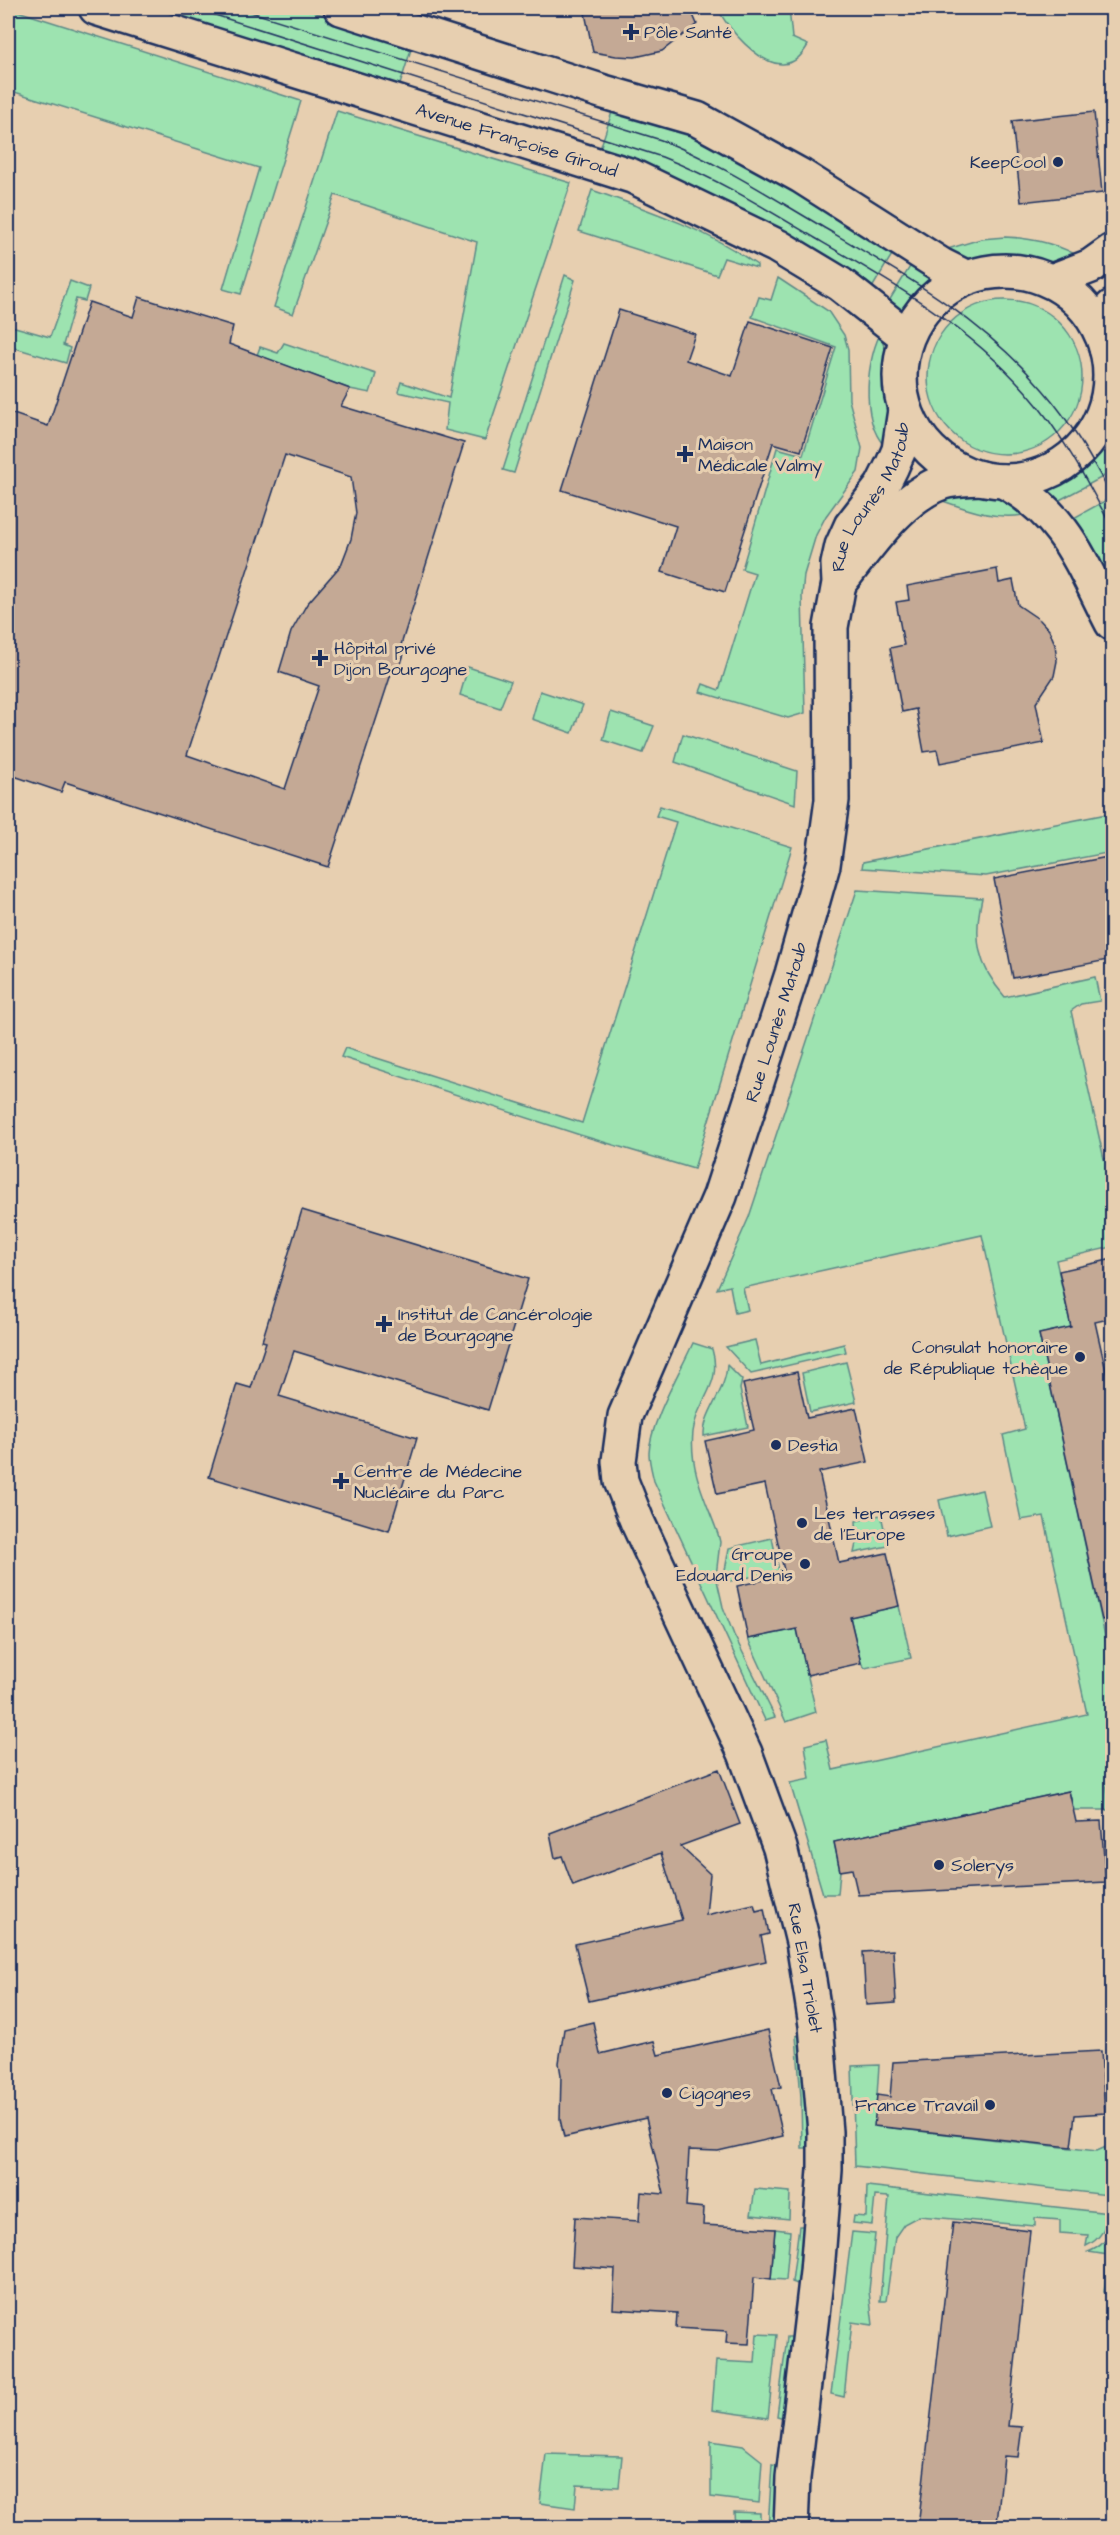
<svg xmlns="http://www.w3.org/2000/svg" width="1120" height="2535" viewBox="0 0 1120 2535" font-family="'Architects Daughter',sans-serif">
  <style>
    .green { fill: #9de3b0; stroke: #5c8987; stroke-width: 1.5 }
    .building { fill: #c4a995; stroke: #1b2f5e; stroke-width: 1.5; fill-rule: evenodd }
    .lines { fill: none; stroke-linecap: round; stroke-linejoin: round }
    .minor-casing { stroke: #1b2f5e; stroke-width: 38 }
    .tertiary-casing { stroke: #1b2f5e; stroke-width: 38 }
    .minor { stroke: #e7cfb0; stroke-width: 33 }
    .tertiary { stroke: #e7cfb0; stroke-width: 33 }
    .tram { stroke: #1b2f5e; stroke-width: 1.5 }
    .poi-dot { fill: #1b2f5e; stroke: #e7cfb0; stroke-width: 2 }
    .labels { text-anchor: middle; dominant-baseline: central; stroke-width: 6; stroke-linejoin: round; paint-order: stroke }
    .poi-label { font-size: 18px; fill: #1b2f5e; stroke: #e7cfb0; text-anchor: start }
    .street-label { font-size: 18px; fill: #1b2f5e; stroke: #e7cfb0 }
  </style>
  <rect width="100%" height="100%" fill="#e7cfb0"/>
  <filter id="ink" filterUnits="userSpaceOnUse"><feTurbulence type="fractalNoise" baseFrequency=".0167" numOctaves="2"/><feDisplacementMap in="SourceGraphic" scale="12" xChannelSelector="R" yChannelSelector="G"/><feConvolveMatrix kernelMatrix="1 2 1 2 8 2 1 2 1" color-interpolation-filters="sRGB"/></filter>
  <g filter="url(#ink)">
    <g class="green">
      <polygon points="8,8 301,101 241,294 223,289 259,168 8,90"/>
      <polygon points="125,8 301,8 413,43 397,94"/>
      <path d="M718 8H789L792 38 808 45C802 55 796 63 783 64 761 66 725 27 718 8Z"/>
      <polygon points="614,106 695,135 896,248 869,293 598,155"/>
      <polygon points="337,111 571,183 485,440 445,430 448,403 398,392 401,382 449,398 477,242 335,195 293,314 274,307"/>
      <path d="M592 190C649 210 708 230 757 265V268L724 258 717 275 579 231Z"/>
      <path d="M1005 237C1031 238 1059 244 1082 258L1059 267 1012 258 973 259 951 256 944 250 981 239Z"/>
      <polygon points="914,260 935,277 906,310 901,312 889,303 889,301"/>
      <polygon points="565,275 575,280 514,473 503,470"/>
      <polygon points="778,278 828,311 844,335 848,349 849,400 862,448 858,472 826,516 816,535 804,575 802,596 805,713 788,718 700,692 703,684 719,690 755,573 742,569 777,448 803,455 836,347 752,317 759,297 771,300"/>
      <polygon points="70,281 89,288 85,301 76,299 63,345 70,348 66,363 8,346 8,325 50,337"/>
      <circle cx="1005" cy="377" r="77"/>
      <path d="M880 334 886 351 893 429 890 451C860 428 865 365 880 334Z"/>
      <polygon points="284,343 376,374 370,393 350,389 257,355 260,347 278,353"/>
      <path d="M1098 450C1110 451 1112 462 1112 472L1054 503 1046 493 1047 486 1065 478Z"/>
      <path d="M959 491C987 493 1002 496 1027 510L1023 515C994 520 966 509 940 500Z"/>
      <polygon points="1112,497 1112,595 1070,520"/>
      <polygon points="468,667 511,681 500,708 460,695"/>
      <polygon points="540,691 583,705 572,733 532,719"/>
      <polygon points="611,712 654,726 643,753 603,740"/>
      <polygon points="683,734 797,771 795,804 675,762"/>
      <polygon points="660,806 792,847 694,1169 580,1135 341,1057 345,1048 582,1123 676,822 656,816"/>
      <polygon points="1112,813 1112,852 986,876 862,868 863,862"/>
      <path d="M857 890 982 898C973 938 977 965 1005 997L1095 977 1100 1001 1081 1004 1071 1011 1104 1159 1112 1157V1247L1056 1260 1071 1327 1039 1334 1112 1668V1785L1107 1786 1109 1810H1074L1069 1791 834 1842 840 1871 838 1894H823L790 1783 810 1779 805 1745 826 1740 833 1770 1087 1714 1044 1516 1021 1520 1003 1435 1025 1429 982 1235 743 1288 748 1310 735 1313 730 1286 717 1289 749 1217Z"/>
      <polygon points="755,1340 761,1365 844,1344 846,1352 751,1374 726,1347"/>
      <path d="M693 1343 712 1349C723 1386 697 1399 693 1432 689 1470 706 1500 718 1534L720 1542 716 1576 723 1607 734 1635 775 1717 765 1720 654 1481C652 1472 649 1462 649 1453 650 1423 680 1372 693 1343Z"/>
      <polygon points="846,1362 856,1402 810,1412 802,1373"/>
      <path d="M727 1365 742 1380 740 1389 748 1427 704 1436C703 1412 726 1392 727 1365Z"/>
      <polygon points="982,1490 990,1526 947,1536 939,1500"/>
      <polygon points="881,1515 888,1546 854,1553 857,1539 856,1521"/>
      <polygon points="772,1538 779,1571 726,1582 724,1576 729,1548"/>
      <polygon points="899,1606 911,1658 865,1668 861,1663 850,1617"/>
      <polygon points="797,1629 816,1712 786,1722 748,1639"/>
      <polygon points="802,2035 813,2148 802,2148 801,2097 796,2036"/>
      <polygon points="879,2065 875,2126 1097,2151 1106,2147 1108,2195 855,2166 852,2066"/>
      <path d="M867 2186 1109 2213C1105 2229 1101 2239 1086 2246L1088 2235 1060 2233V2220L1035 2218V2226L919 2216 904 2224 895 2237 886 2301H880L889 2197 875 2196 872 2225 853 2223 854 2216 866 2217Z"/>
      <polygon points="755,2189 790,2192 789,2219 751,2215"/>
      <polygon points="799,2226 807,2226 800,2285 792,2282"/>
      <path d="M1112 2226V2292H1104L1108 2255 1088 2252C1101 2247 1108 2240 1112 2226Z"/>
      <polygon points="775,2229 790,2231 786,2280 771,2279"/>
      <polygon points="852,2232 875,2234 869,2291 873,2325 852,2322 844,2397 831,2394"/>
      <polygon points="757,2334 777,2335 768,2418 712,2410 716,2361 755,2363"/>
      <polygon points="787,2337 796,2337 784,2418 777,2416"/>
      <polygon points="711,2441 743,2446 762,2461 759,2503 711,2497"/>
      <polygon points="546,2454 622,2456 619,2487 577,2485 575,2508 540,2503"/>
      <polygon points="772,2465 778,2466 774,2527 768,2528"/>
      <polygon points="734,2512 760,2513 760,2527 735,2527"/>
    </g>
    <g class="building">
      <polygon points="584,8 690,8 697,24 662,51 635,57 616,56 593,52"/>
      <polygon points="1094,112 1102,193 1021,202 1012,121"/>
      <path d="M139 297 233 326 229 344 350 389 341 406 464 443 401 645 406 647 398 674 392 671 328 867 65 782 61 792 8 774V412L48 426 89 302 133 317ZM285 455 351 477 356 513 351 539 341 565 307 604 291 632 279 672 319 686 285 789 187 755Z"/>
      <polygon points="619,310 695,334 686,360 732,376 750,321 833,348 801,451 773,443 725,592 662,572 676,526 562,490"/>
      <polygon points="997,569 999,583 1013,580 1018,605 1040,620 1049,630 1055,644 1057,661 1054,676 1036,703 1044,743 940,763 937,750 924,752 916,709 902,712 890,648 904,645 896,602 909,600 907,586"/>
      <polygon points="1113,856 1113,959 1013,978 994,879"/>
      <polygon points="302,1210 528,1279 488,1410 294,1351 279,1396 417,1438 389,1531 209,1477 237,1384 251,1388 266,1342 262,1341"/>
      <polygon points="1113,1259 1113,1318 1095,1322 1113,1402 1113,1618 1102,1620 1039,1334 1071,1327 1059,1271"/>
      <polygon points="797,1372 807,1418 856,1408 868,1462 819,1472 839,1563 887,1553 899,1606 850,1617 861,1663 807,1675 797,1629 748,1639 737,1586 785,1575 765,1484 717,1494 705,1441 754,1430 743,1384"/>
      <polygon points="719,1769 740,1824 680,1846 710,1874 706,1915 754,1904 756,1911 764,1909 769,1934 761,1936 766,1961 589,2001 575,1944 682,1920 661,1853 573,1886 562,1856 555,1858 550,1833"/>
      <polygon points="1069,1791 1076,1822 1101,1821 1106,1882 858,1895 852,1869 840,1871 834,1842"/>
      <polygon points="893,1950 896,2003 866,2005 863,1952"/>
      <polygon points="593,2022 600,2054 654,2041 658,2055 768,2030 781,2087 772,2089 783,2136 718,2151 689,2150 686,2206 704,2208 703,2225 775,2229 771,2279 754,2277 749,2344 726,2343 727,2331 676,2328 677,2313 613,2309 615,2269 572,2266 575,2217 639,2221 641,2192 664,2194 646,2118 564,2137 560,2119 561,2075 559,2063 564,2029"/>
      <polygon points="1101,2051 1105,2113 1075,2115 1071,2147 874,2126 877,2095 890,2097 893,2062"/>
      <polygon points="953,2222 1030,2231 1008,2426 1022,2427 1018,2457 1004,2456 997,2523 985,2528 918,2528"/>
    </g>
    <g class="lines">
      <g class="minor-casing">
        <g id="minor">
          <polyline points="1052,281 1091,266 1112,251"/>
          <polyline points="1106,348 1112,307"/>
          <path d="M840 582C866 549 901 496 943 482 954 479 968 479 980 478"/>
          <path id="s1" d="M791 2528 793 2478 817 2272 825 2170V2132L816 2025 803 1942 780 1848 745 1753 637 1521 621 1481 619 1461 625 1416 720 1196 792 974 823 865 832 800 831 627 839 583 838 564 842 546 851 526 882 486 892 466 899 450 905 410"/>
        </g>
      </g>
      <g class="tertiary-casing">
        <g id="tertiary">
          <path id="s2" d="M96 8 632 176 777 246 840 284 906 336"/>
          <polyline points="341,8 604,92 697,119 801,176 941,265 963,276"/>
          <circle cx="1005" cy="376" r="105"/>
          <path d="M1003 481C1066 514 1081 563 1112 623"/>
        </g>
      </g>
      <use href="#minor" class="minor"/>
      <use href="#tertiary" class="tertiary"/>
      <g class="tram">
        <path d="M193 8 662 157C716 178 765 208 815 238 891 282 969 326 1027 393 1063 434 1087 481 1112 528"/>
        <path d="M238 8 661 140C718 162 768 195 821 226 901 273 982 318 1043 390 1071 422 1092 459 1112 497"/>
      </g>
    </g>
  </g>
  <g class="poi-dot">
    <path d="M628 23h6v6h6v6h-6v6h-6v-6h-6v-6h6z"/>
    <circle cx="1058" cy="162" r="6"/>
    <path d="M682 445h6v6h6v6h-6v6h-6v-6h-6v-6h6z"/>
    <path d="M317 649h6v6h6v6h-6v6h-6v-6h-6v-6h6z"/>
    <path d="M381 1315h6v6h6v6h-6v6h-6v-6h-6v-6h6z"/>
    <circle cx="1080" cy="1357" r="6"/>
    <circle cx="776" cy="1445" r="6"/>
    <path d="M338 1472h6v6h6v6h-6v6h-6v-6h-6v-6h6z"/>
    <circle cx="802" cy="1523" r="6"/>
    <circle cx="805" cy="1564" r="6"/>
    <circle cx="939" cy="1865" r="6"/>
    <circle cx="667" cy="2093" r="6"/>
    <circle cx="990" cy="2105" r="6"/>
  </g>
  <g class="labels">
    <g class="poi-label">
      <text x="644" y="32">Pôle Santé</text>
      <text x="1046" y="162" text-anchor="end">KeepCool</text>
      <text x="698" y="444">Maison<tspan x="698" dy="21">Médicale Valmy</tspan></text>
      <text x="334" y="648">Hôpital privé<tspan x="334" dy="21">Dijon Bourgogne</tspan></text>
      <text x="398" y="1314">Institut de Cancérologie<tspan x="398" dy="21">de Bourgogne</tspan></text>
      <text x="1068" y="1347" text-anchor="end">Consulat honoraire<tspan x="1068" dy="21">de République tchèque</tspan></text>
      <text x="788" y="1445">Destia</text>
      <text x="354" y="1471">Centre de Médecine<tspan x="354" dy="21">Nucléaire du Parc</tspan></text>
      <text x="814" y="1513">Les terrasses<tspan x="814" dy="21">de l'Europe</tspan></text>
      <text x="793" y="1554" text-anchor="end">Groupe<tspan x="793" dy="21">Edouard Denis</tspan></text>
      <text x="951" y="1865">Solerys</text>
      <text x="679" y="2093">Cigognes</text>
      <text x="978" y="2105" text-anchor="end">France Travail</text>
    </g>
    <g class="street-label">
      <text stroke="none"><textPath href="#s2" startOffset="441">Avenue Françoise Giroud</textPath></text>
      <text stroke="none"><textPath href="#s1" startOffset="2116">Rue Lounès Matoub</textPath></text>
      <text stroke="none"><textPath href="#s1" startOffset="1574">Rue Lounès Matoub</textPath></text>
      <text transform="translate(805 1968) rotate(80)">Rue Elsa Triolet</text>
    </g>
  </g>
  <rect width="1120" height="2535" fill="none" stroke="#e7cfb0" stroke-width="30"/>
  <rect x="15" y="15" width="1090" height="2505" fill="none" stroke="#1b2f5e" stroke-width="2" filter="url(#ink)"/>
</svg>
